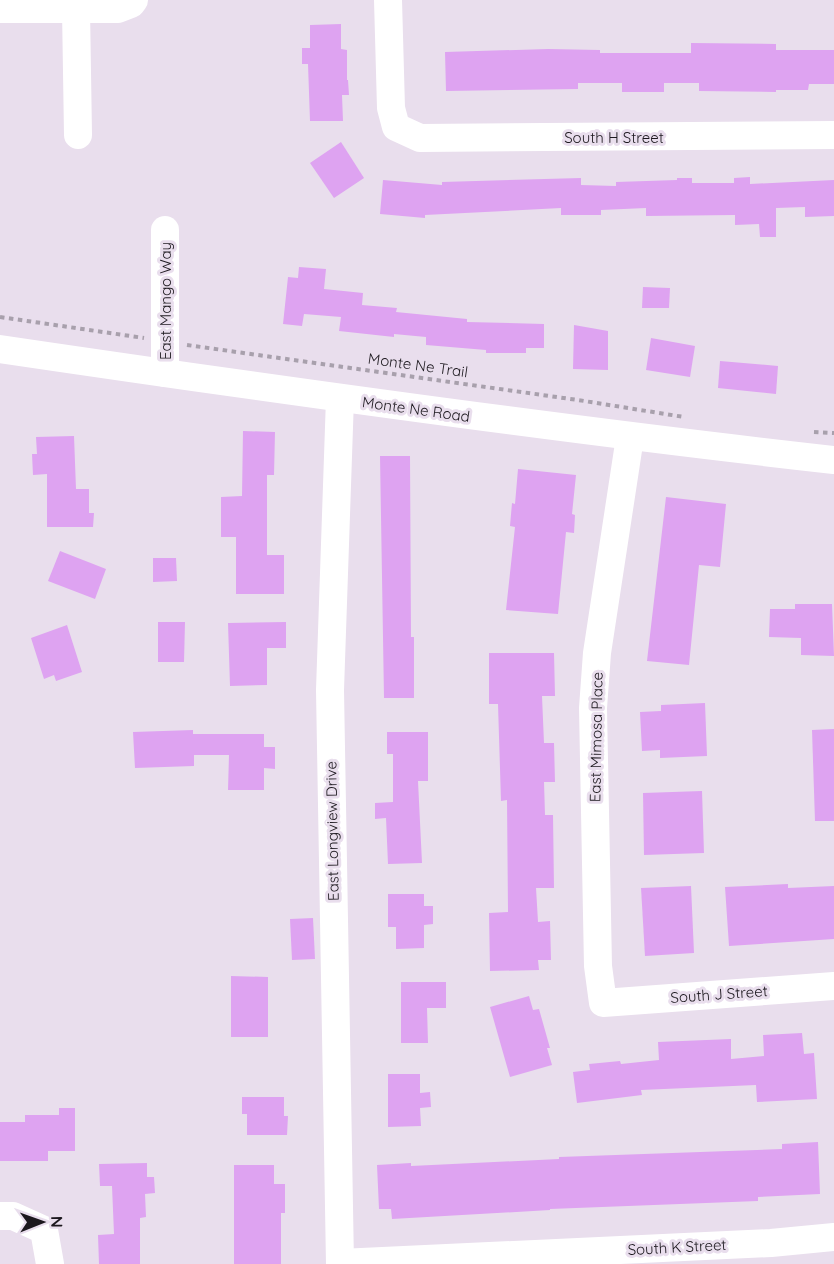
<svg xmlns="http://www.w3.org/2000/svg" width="834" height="1264" viewBox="0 0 834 1264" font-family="Quicksand,sans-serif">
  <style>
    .building { fill: #dea3f1 }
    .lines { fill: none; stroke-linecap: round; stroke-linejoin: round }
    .path { stroke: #a8a0ac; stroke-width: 4; stroke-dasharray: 4.5 4.5; stroke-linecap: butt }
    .minor { stroke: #fff; stroke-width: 28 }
    .labels { text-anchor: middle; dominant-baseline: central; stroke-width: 6; stroke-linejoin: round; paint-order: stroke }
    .street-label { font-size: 15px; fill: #1c181e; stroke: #e9deed }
  </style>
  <rect width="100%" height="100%" fill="#e9deed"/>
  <g class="building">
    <polygon points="341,24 341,49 347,50 347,80 348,80 349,95 342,95 343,121 310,121 308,64 302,64 302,48 310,48 310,25"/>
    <polygon points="691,43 776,44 776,50 834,50 834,84 809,84 808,90 776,90 776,92 699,91 699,83 664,83 664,92 622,92 622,83 578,83 578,89 446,91 445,52 548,49 600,50 600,53 691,53"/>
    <polygon points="341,142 364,178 334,198 310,163"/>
    <polygon points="750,177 750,184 834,180 834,216 805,217 805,207 776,208 776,237 760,237 759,224 735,225 735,215 646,216 646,208 601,210 601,215 561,215 561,208 425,215 425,218 380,214 383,180 442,185 442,182 581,178 581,185 616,186 616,182 677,180 677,178 692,178 692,183 734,183 734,178"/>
    <polygon points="299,267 326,269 324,289 363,293 362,305 397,308 396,312 467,319 467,322 544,324 544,348 526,348 526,353 486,353 486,350 426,345 426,337 394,334 394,337 339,331 341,317 304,314 302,326 283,324 288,277 298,278"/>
    <polygon points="643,287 670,288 669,308 642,308"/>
    <polygon points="574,325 608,331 608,370 573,369"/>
    <polygon points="651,338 695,346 690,377 646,370"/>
    <polygon points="720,361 778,366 776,394 718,388"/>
    <polygon points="243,431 275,432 274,475 267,475 267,555 284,555 284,594 236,594 236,537 221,537 221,497 242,496"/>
    <polygon points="74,436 76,489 89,489 89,513 94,513 93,527 47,527 47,474 33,475 32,454 37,454 36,437"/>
    <polygon points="380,456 410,456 411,637 414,637 414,698 384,698"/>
    <polygon points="518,469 576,475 572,514 575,515 574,533 566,532 558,614 506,610 515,527 510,526 512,503 515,504"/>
    <polygon points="666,497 726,504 720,567 699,565 689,665 647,661"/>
    <polygon points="60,551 106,569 95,599 48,581"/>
    <polygon points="153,558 176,558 177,581 153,582"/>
    <polygon points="795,604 832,604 834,656 801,655 801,638 769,637 770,609 795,609"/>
    <polygon points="158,622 185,622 184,662 158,662"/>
    <polygon points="286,622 286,648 267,648 267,685 230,686 228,623"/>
    <polygon points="67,625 82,672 56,681 54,675 44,679 31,638"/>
    <polygon points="489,653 554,653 555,696 542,696 544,743 554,743 555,782 544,782 545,815 553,815 554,888 536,888 538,922 550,921 551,960 538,960 539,970 490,971 489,913 508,912 507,800 501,801 498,704 489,704"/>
    <polygon points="705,703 707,756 660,758 660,750 642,751 640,712 661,711 661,705"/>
    <polygon points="834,729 834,821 815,821 812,730"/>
    <polygon points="193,730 193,734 264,734 264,747 275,747 275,769 264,768 264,790 228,790 229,755 194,755 194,766 135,768 133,732"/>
    <polygon points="387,732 428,732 428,781 418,781 422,863 388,864 386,818 375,819 375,803 393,802 393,754 387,754"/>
    <polygon points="702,791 704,853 644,855 643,793"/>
    <polygon points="788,884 788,888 834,886 834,939 729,946 725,887"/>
    <polygon points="691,886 694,953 645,956 641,888"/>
    <polygon points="388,894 424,894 424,906 433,906 433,924 424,925 424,948 396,949 396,927 388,927"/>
    <polygon points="313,918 315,959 292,960 290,919"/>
    <polygon points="231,976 268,977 268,1037 231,1037"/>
    <polygon points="401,982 446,982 446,1008 427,1008 428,1043 401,1043"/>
    <polygon points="529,996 533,1010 539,1009 550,1048 547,1048 552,1065 510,1077 490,1007"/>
    <polygon points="802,1033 804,1054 814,1053 817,1099 757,1102 756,1085 641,1090 642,1095 577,1103 573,1072 590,1070 589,1064 620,1061 621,1064 659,1060 658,1042 731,1039 731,1059 764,1056 763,1035"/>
    <polygon points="388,1074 420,1074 420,1093 430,1092 431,1107 420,1108 421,1126 388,1127"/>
    <polygon points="242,1097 284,1097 284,1116 288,1116 287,1135 247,1135 247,1114 242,1114"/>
    <polygon points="59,1108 75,1108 75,1151 48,1151 48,1161 0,1161 0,1122 25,1122 25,1115 59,1115"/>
    <polygon points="818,1142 820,1194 758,1197 758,1201 550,1209 550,1210 392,1219 391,1209 379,1209 377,1165 411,1163 411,1166 559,1159 559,1157 782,1149 782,1144"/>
    <polygon points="147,1163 147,1177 154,1177 155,1193 145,1194 146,1217 140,1218 140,1264 99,1264 98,1235 114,1234 112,1186 100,1186 99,1164"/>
    <polygon points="234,1165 274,1165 274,1184 285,1184 285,1213 281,1213 281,1264 234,1264"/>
  </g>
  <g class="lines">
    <g class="path">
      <polyline points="0,317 144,338"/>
      <polyline points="187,345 578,400 684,417"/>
      <polyline points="814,432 834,433"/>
    </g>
    <g class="minor">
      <polyline points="388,0 391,108 396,127 420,138 834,135"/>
      <polyline points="0,9 118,9 131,4 134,0"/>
      <polyline points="76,9 78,135"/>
      <path d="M0 349C278 390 555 429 834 460"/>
      <polyline points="165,373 165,230"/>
      <polyline points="340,398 330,690 340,1264"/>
      <polyline points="630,437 597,653 593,708 598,966 603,1003 834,986"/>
      <polyline points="0,1216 13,1216 44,1230 50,1264"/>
      <polyline points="340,1263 771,1243 834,1237"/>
    </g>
  </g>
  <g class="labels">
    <g class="street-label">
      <text x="614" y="137">South H Street</text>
      <text transform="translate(165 301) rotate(-90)">East Mango Way</text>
      <text transform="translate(418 365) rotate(8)">Monte Ne Trail</text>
      <text transform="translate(416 409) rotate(8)">Monte Ne Road</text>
      <text transform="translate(596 737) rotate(-89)">East Mimosa Place</text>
      <text transform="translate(332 831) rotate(-91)">East Longview Drive</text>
      <text transform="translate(719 994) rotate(-4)">South J Street</text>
      <text transform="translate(677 1247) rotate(-3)">South K Street</text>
    </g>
  </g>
  <g transform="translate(42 1222) rotate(89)" stroke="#e9deed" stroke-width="4.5" paint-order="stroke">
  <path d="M0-4.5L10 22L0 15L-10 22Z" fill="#1c181e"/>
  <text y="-9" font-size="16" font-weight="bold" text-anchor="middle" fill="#1c181e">N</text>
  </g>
</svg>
